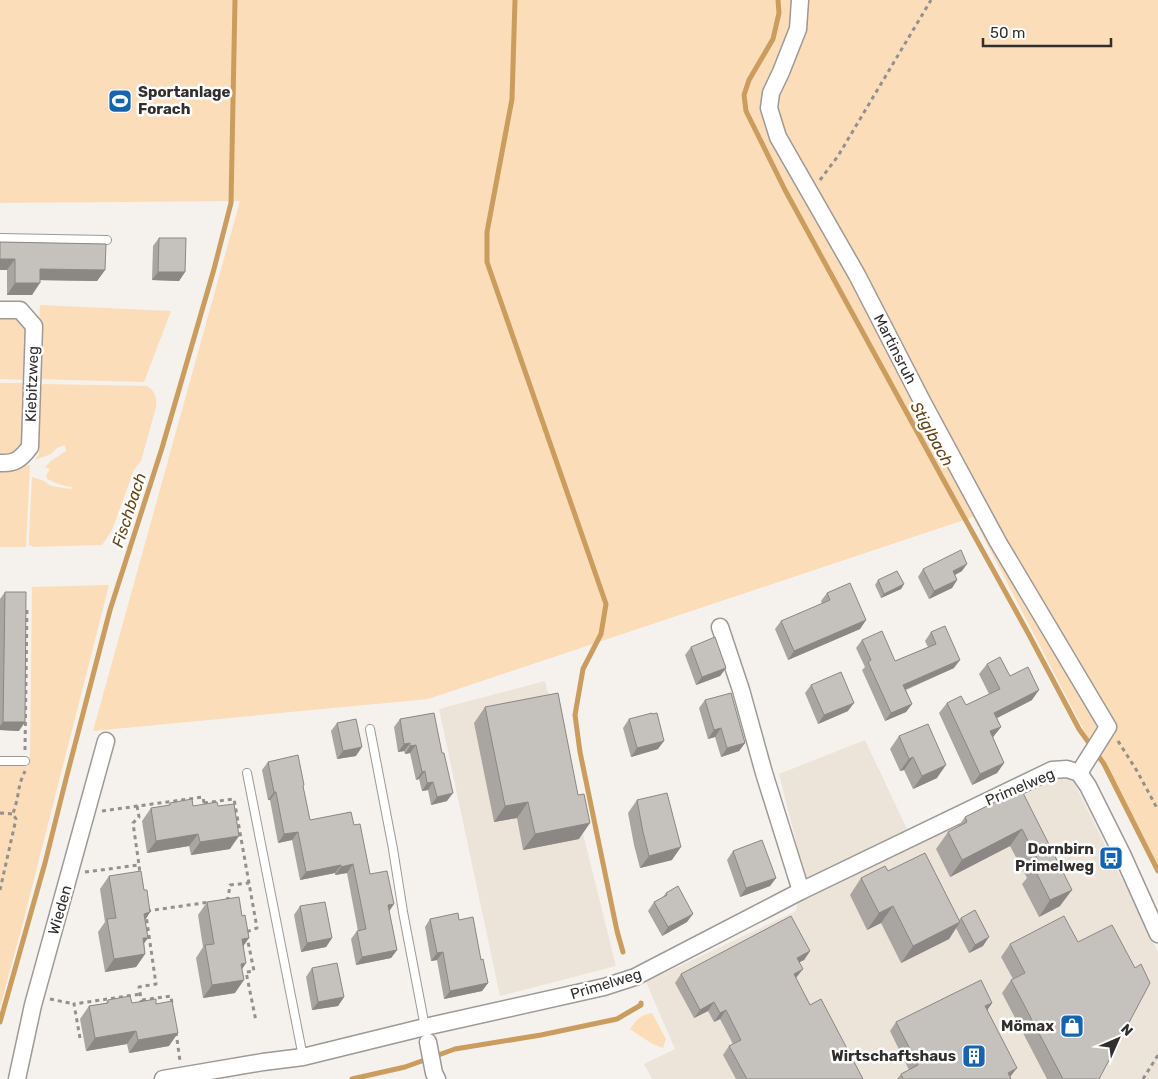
<svg xmlns="http://www.w3.org/2000/svg" width="1158" height="1079" viewBox="0 0 1158 1079" font-family="Rubik,sans-serif">
  <style>
    .built { fill: #ede4d9 }
    .green { fill: #fbddb9 }
    .lines { fill: none; stroke-linecap: round; stroke-linejoin: round }
    .stream { stroke: #ca9c5e; stroke-width: 5 }
    .lane-casing { stroke: #9d9995; stroke-width: 10 }
    .street-casing { stroke: #9d9995; stroke-width: 19 }
    .path { stroke: #93908e; stroke-width: 3; stroke-dasharray: 4 4; stroke-linecap: butt }
    .lane { stroke: #fff; stroke-width: 8 }
    .street { stroke: #fff; stroke-width: 16 }
    .wall { fill: #a9a6a2 }
    .shaded-wall { fill: #8a8784 }
    .building { fill: #c5c1bc; stroke: #8a8784 }
    .labels { text-anchor: middle; dominant-baseline: central; stroke-width: 5; stroke-linejoin: round; paint-order: stroke }
    .poi-label { font-size: 15px; font-weight: bold; fill: #312f2e; stroke: #fff; text-anchor: end }
    .street-label { font-size: 15px; fill: #312f2e; stroke: #fff }
    .water-label { font-size: 16px; font-style: italic; fill: #654414; stroke: #fff }
  </style>
  <rect width="100%" height="100%" fill="#f5f1ed"/>
  <g class="built">
    <polygon points="545,681 616,966 500,996 439,709"/>
    <polygon points="865,740 906,827 919,841 1020,792 1070,774 1158,952 1158,1079 652,1079 644,1064 675,1049 646,982 796,911 804,873 779,774"/>
  </g>
  <g class="green">
    <polygon points="0,0 1158,0 1158,873 973,517 428,699 93,731 240,201 0,203"/>
    <polygon points="40,305 171,311 144,382 36,379"/>
    <path d="M0 314C15 314 18 319 27 330V380L0 379Z"/>
    <polygon points="0,383 26,383 25,443 14,455 0,458"/>
    <path d="M43 384 147 386C155 391 157 398 156 407L141 461 134 470 112 530 102 545 34 547 29 545V536L32 477 44 481 51 486 71 489 72 487 61 485 47 479 46 476 50 469 45 467 51 461 66 451 65 445 57 448 51 454 35 460 39 454V390Z"/>
    <polygon points="30,465 26,547 0,547 0,470"/>
    <polygon points="109,585 21,930 0,1007 0,766 28,766 30,757 32,587"/>
    <path d="M652 1013 666 1039 663 1048 651 1043 630 1029C637 1019 640 1015 652 1013Z"/>
  </g>
  <g class="lines">
    <g class="stream">
      <polyline points="515,0 512,99 487,232 487,262 606,604 601,634 583,669 575,715 580,752 617,931 623,952"/>
      <polyline points="778,0 779,13 773,39 749,80 744,95 746,111 785,190 944,481 1028,633 1079,729 1104,764 1158,871"/>
      <polyline points="0,1022 45,863 67,775 110,610 162,448 214,269 231,203 235,0"/>
      <polyline points="352,1079 405,1067 455,1049 541,1035 617,1019 641,1005 641,1003"/>
    </g>
    <g class="lane-casing">
      <g id="lane">
        <polyline points="0,238 107,240"/>
        <polyline points="370,729 393,849 403,912 425,1027"/>
        <polyline points="0,761 25,761"/>
        <polyline points="247,773 303,1057"/>
      </g>
    </g>
    <g class="street-casing">
      <g id="street">
        <polyline points="800,0 798,29 781,72 771,93 769,108 778,137 857,275 923,403 998,542 1108,727 1079,773"/>
        <path d="M0 310H20L34 326 30 447C21 459 15 464 0 463"/>
        <polyline points="720,627 741,690 764,773 801,891"/>
        <polyline points="428,1042 434,1073 437,1079"/>
        <polyline points="17,1079 33,1005 106,741"/>
        <polyline points="163,1079 263,1062 303,1057 425,1027 604,987 635,977 801,891 1052,770 1067,769 1079,773 1088,786 1122,854 1158,934"/>
      </g>
    </g>
    <g class="path">
      <polyline points="820,180 838,156 931,0"/>
      <polyline points="1118,741 1137,771 1158,810"/>
      <polyline points="25,750 27,608"/>
      <polyline points="204,803 234,799 257,928 246,932 254,971 246,972 256,1021"/>
      <polyline points="137,806 139,817 133,823 139,865"/>
      <polyline points="102,811 203,797 204,803"/>
      <polyline points="0,813 13,814"/>
      <polyline points="85,872 139,865 140,874"/>
      <polyline points="0,890 16,819 13,814 17,800 20,783 25,771"/>
      <polyline points="226,899 228,899 230,885 249,883"/>
      <polyline points="147,911 210,902"/>
      <polyline points="50,999 74,1004"/>
      <polyline points="142,1000 171,996 172,1004"/>
      <polyline points="142,1004 139,987 156,984 146,915"/>
      <polyline points="176,1032 180,1061"/>
      <polyline points="80,1038 74,1004 141,994"/>
      <polyline points="1143,1079 1158,1055"/>
    </g>
    <use href="#lane" class="lane"/>
    <use href="#street" class="street"/>
  </g>
  <g class="wall">
    <polygon points="159,238 185,272 179,281 152,280 153,246"/>
    <polygon points="0,242 105,270 97,281 40,280 32,295 7,295 7,270"/>
    <polygon points="923,569 962,571 955,575 957,580 952,588 929,599 918,577"/>
    <polygon points="878,580 904,584 901,589 881,598 875,585"/>
    <polygon points="5,592 19,731 0,730 0,599"/>
    <polygon points="827,593 866,620 860,629 788,660 775,629 781,621 822,604 821,601"/>
    <polygon points="931,632 954,668 906,690 912,704 906,712 885,721 862,670 865,667 856,648 862,640 895,661 928,647 925,641"/>
    <polygon points="691,647 726,668 720,676 696,685 685,655"/>
    <polygon points="987,664 1010,676 1032,700 997,718 1001,727 993,737 1004,763 997,773 972,785 939,713 947,703 966,705 989,694 979,674"/>
    <polygon points="811,685 848,711 818,724 805,693"/>
    <polygon points="705,700 745,743 739,751 721,757 715,737 708,739 699,708"/>
    <polygon points="485,707 579,839 523,850 517,818 494,822 474,723"/>
    <polygon points="434,713 447,801 431,805 428,790 422,791 419,779 416,780 410,753 405,754 404,751 398,752 394,727 400,719"/>
    <polygon points="629,719 658,749 631,757 623,728"/>
    <polygon points="337,723 356,756 337,759 331,731"/>
    <polygon points="899,736 937,778 913,789 904,770 900,771 890,749"/>
    <polygon points="268,762 303,787 310,820 354,825 370,874 389,911 397,950 391,958 356,965 351,939 357,931 358,931 347,873 335,875 335,873 300,880 292,840 278,843 270,800 268,800 262,770"/>
    <polygon points="1021,789 1060,906 1039,917 1022,884 1027,878 1010,846 950,877 936,849 948,832 958,827 965,817"/>
    <polygon points="637,800 672,860 640,868 634,845 628,813"/>
    <polygon points="170,803 193,806 218,806 230,849 191,855 189,846 147,853 142,821 151,808 168,806"/>
    <polygon points="733,851 776,878 770,886 740,897 727,860"/>
    <polygon points="888,871 959,920 961,918 983,946 969,953 956,928 949,939 901,963 881,923 867,930 850,895 861,878"/>
    <polygon points="109,876 150,912 145,920 148,938 144,943 145,954 136,967 105,972 98,932 105,922 100,889"/>
    <polygon points="666,893 687,922 662,936 648,911 654,902 662,898"/>
    <polygon points="207,902 243,946 246,963 242,969 235,993 203,998 196,958 203,947 198,915"/>
    <polygon points="300,906 332,938 326,947 301,952 294,915"/>
    <polygon points="430,919 459,920 481,960 488,983 482,991 444,999 437,960 431,961 425,927"/>
    <polygon points="1010,944 1099,1079 1047,1079 1002,993 1011,980 1013,979 1001,957"/>
    <polygon points="810,951 804,960 799,962 796,978 810,1005 863,1079 736,1079 723,1055 729,1046 733,1044 720,1019 714,1022 708,1011 694,1018 675,983 681,974"/>
    <polygon points="312,968 344,997 338,1006 312,1010 306,977"/>
    <polygon points="108,1000 132,1003 156,1004 169,1046 129,1053 127,1044 86,1051 80,1019 89,1006 106,1003"/>
    <polygon points="992,1003 987,1010 1011,1079 897,1079 901,1074 909,1070 890,1031 896,1022"/>
  </g>
  <g class="shaded-wall">
    <polygon points="0,259 15,259 7,270 0,270"/>
    <polygon points="40,269 105,270 97,281 32,280"/>
    <polygon points="158,272 185,272 179,281 152,280"/>
    <polygon points="15,283 40,283 32,295 7,295"/>
    <polygon points="967,564 962,571 947,579 953,571"/>
    <polygon points="957,580 952,588 929,599 934,591"/>
    <polygon points="904,584 901,589 881,598 884,594"/>
    <polygon points="866,620 860,629 788,660 794,651"/>
    <polygon points="960,660 954,668 897,693 903,685"/>
    <polygon points="726,668 720,676 696,685 702,677"/>
    <polygon points="1039,690 1032,700 987,723 994,713"/>
    <polygon points="854,703 848,711 818,724 824,715"/>
    <polygon points="912,704 906,712 885,721 891,713"/>
    <polygon points="3,722 25,722 19,731 0,730 0,726"/>
    <polygon points="1001,727 993,737 983,742 990,731"/>
    <polygon points="721,728 715,737 708,739 714,730"/>
    <polygon points="664,741 658,749 631,757 637,748"/>
    <polygon points="410,743 404,751 398,752 404,744"/>
    <polygon points="745,743 739,751 721,757 727,748"/>
    <polygon points="416,745 410,753 405,754 410,746"/>
    <polygon points="362,747 356,756 337,759 343,751"/>
    <polygon points="913,757 904,770 900,771 909,759"/>
    <polygon points="1004,763 997,773 972,785 980,774"/>
    <polygon points="946,765 937,778 913,789 922,776"/>
    <polygon points="425,771 419,779 416,780 422,772"/>
    <polygon points="433,782 428,790 422,791 427,783"/>
    <polygon points="274,792 276,792 270,800 268,800"/>
    <polygon points="453,793 447,801 431,805 437,797"/>
    <polygon points="528,802 517,818 494,822 505,806"/>
    <polygon points="590,823 579,839 523,850 535,834"/>
    <polygon points="1022,829 1010,846 950,877 962,860"/>
    <polygon points="298,832 292,840 278,843 284,834"/>
    <polygon points="198,834 189,846 147,853 156,841"/>
    <polygon points="239,836 230,849 191,855 200,842"/>
    <polygon points="681,847 672,860 640,868 649,856"/>
    <polygon points="353,864 347,873 335,875 341,867"/>
    <polygon points="341,865 335,873 300,880 306,872"/>
    <polygon points="776,878 770,886 740,897 746,888"/>
    <polygon points="1072,890 1060,906 1039,917 1050,900"/>
    <polygon points="394,904 388,913 388,905"/>
    <polygon points="893,906 881,923 867,930 879,913"/>
    <polygon points="150,912 142,925 144,914"/>
    <polygon points="693,914 687,922 662,936 668,927"/>
    <polygon points="960,922 949,939 901,963 913,946"/>
    <polygon points="989,937 983,946 969,953 975,945"/>
    <polygon points="143,938 148,938 139,950"/>
    <polygon points="249,938 240,951 242,939"/>
    <polygon points="332,938 326,947 301,952 307,943"/>
    <polygon points="397,950 391,958 356,965 362,957"/>
    <polygon points="810,951 804,960 790,967 797,958"/>
    <polygon points="443,952 437,960 431,961 437,953"/>
    <polygon points="145,954 136,967 105,972 114,959"/>
    <polygon points="246,963 237,976 241,964"/>
    <polygon points="803,969 796,978 794,974"/>
    <polygon points="244,980 235,993 203,998 212,985"/>
    <polygon points="488,983 482,991 444,999 450,991"/>
    <polygon points="344,997 338,1006 312,1010 318,1002"/>
    <polygon points="714,1002 708,1011 694,1018 700,1010"/>
    <polygon points="992,1003 986,1012 985,1006"/>
    <polygon points="726,1010 720,1019 714,1022 720,1013"/>
    <polygon points="136,1031 127,1044 86,1051 95,1038"/>
    <polygon points="178,1033 169,1046 129,1053 138,1040"/>
    <polygon points="1017,1068 1010,1077 1008,1073"/>
  </g>
  <g class="building">
    <polygon points="159,238 186,238 185,272 158,272"/>
    <polygon points="0,242 106,244 105,270 40,269 40,283 15,283 15,259 0,259"/>
    <polygon points="961,550 967,564 953,571 957,580 934,591 923,569"/>
    <polygon points="897,571 904,584 884,594 878,580"/>
    <polygon points="850,583 866,620 794,651 781,621 830,600 827,593"/>
    <polygon points="5,592 26,592 25,722 3,722"/>
    <polygon points="945,626 960,660 903,685 912,704 891,713 868,662 871,660 862,640 882,631 895,661 936,644 931,632"/>
    <polygon points="715,637 726,668 702,677 691,647"/>
    <polygon points="1000,657 1010,676 1028,667 1039,690 994,713 1001,727 990,731 1004,763 980,774 947,703 961,696 966,705 1000,689 987,664"/>
    <polygon points="841,672 854,703 824,715 811,685"/>
    <polygon points="558,693 578,795 584,794 590,823 535,834 528,802 505,806 485,707"/>
    <polygon points="731,693 745,743 727,748 721,728 714,730 705,700"/>
    <polygon points="434,713 442,753 444,753 453,793 437,797 433,782 427,783 425,771 422,772 416,745 410,746 410,743 404,744 400,719"/>
    <polygon points="652,713 652,714 657,713 664,741 637,748 629,719"/>
    <polygon points="356,719 362,747 343,751 337,723"/>
    <polygon points="928,724 946,765 922,776 913,757 909,759 899,736"/>
    <polygon points="298,755 304,785 303,786 310,820 351,812 354,825 360,824 370,874 387,871 394,904 388,905 397,950 362,957 357,931 366,929 353,864 341,867 341,865 306,872 298,832 284,834 276,792 274,792 268,762"/>
    <polygon points="1021,789 1072,890 1050,900 1034,868 1040,864 1022,829 962,860 948,832 967,822 965,817"/>
    <polygon points="667,793 681,847 649,856 643,832 637,800"/>
    <polygon points="192,799 193,806 217,802 218,806 234,804 239,836 200,842 198,834 156,841 151,808 170,805 170,803"/>
    <polygon points="762,840 776,878 746,888 733,851"/>
    <polygon points="925,853 960,922 913,946 893,906 879,913 861,878 885,866 888,871"/>
    <polygon points="141,871 144,890 147,890 150,912 144,914 148,938 143,938 145,954 114,959 107,919 116,918 109,876"/>
    <polygon points="678,886 693,914 668,927 654,902 667,895 666,893"/>
    <polygon points="239,897 242,916 245,915 249,938 242,939 246,963 241,964 244,980 212,985 205,945 214,944 207,902"/>
    <polygon points="325,902 332,938 307,943 300,906"/>
    <polygon points="975,910 989,937 975,945 961,918"/>
    <polygon points="458,913 459,920 473,917 481,960 483,959 488,983 450,991 443,952 437,953 430,919"/>
    <polygon points="791,916 810,951 797,958 803,969 794,974 810,1005 821,999 863,1079 747,1079 729,1046 741,1040 726,1010 720,1013 714,1002 700,1010 681,974"/>
    <polygon points="1064,916 1078,942 1112,925 1135,968 1141,964 1150,983 1099,1079 1063,1079 1011,980 1025,973 1010,944"/>
    <polygon points="337,963 344,997 318,1002 312,968"/>
    <polygon points="981,980 992,1003 985,1006 1017,1068 1008,1073 1011,1079 903,1079 901,1074 918,1065 896,1022"/>
    <polygon points="130,996 132,1003 156,999 156,1004 172,1001 178,1033 138,1040 136,1031 95,1038 89,1006 108,1003 108,1000"/>
  </g>
  <defs>
    <g id="stadium-square" transform="scale(1.25)"><rect x="-9" y="-9" width="18" height="18" rx="4" fill="#1464b2" stroke="#fff"/><path d="M0-5a6.5 5 0 1 0 0 10a6.5 5 0 1 0 0-10ZM-3.5-1.8h7v3.6h-7Z" fill="#fff"/></g>
    <g id="bus-square" transform="scale(1.25)"><rect x="-9" y="-9" width="18" height="18" rx="4" fill="#1464b2" stroke="#fff"/><path d="M-5-6H5V4H4V6H2V4H-2V6H-4V4H-5ZM-3.5-4V0h7V-4ZM-3.5 1.2v1.5H-2V1.2ZM2 1.2v1.5H3.5V1.2Z" fill="#fff"/></g>
    <g id="shop-square" transform="scale(1.25)"><rect x="-9" y="-9" width="18" height="18" rx="4" fill="#1464b2" stroke="#fff"/><path d="M-5-2.5h2.3a2.7 3.5 0 0 1 5.4 0H5L5.5 6h-11ZM-1.5-2.5h3a1.5 2.3 0 0 0-3 0Z" fill="#fff"/></g>
    <g id="building-square" transform="scale(1.25)"><rect x="-9" y="-9" width="18" height="18" rx="4" fill="#1464b2" stroke="#fff"/><path d="M-4-6H4V6H1V3H-1V6H-4ZM-2.5-4.3h1.7v1.8h-1.7ZM.8-4.3h1.7v1.8H.8ZM-2.5-1h1.7V.8h-1.7ZM.8-1h1.7V.8H.8Z" fill="#fff"/></g>
  </defs>
  <g fill-rule="evenodd">
    <use href="#stadium-square" x="120" y="101"/>
    <use href="#bus-square" x="1111" y="858"/>
    <use href="#shop-square" x="1072" y="1026"/>
    <use href="#building-square" x="974" y="1056"/>
  </g>
  <g class="labels">
    <g class="poi-label">
      <text x="138" y="92" text-anchor="start">Sportanlage<tspan x="138" dy="17">Forach</tspan></text>
      <text x="1094" y="849">Dornbirn<tspan x="1094" dy="17">Primelweg</tspan></text>
      <text x="1054" y="1026">Mömax</text>
      <text x="956" y="1056">Wirtschaftshaus</text>
    </g>
    <g class="street-label">
      <text transform="translate(895 349) rotate(63)">Martinsruh</text>
      <text transform="translate(32 384) rotate(-88)">Kiebitzweg</text>
      <text transform="translate(1020 787) rotate(-23)">Primelweg</text>
      <text transform="translate(60 910) rotate(-74)">Wieden</text>
      <text transform="translate(606 984) rotate(-17)">Primelweg</text>
    </g>
    <g class="water-label">
      <text transform="translate(932 434) rotate(61)">Stiglbach</text>
      <text transform="translate(129 510) rotate(-72)">Fischbach</text>
    </g>
  </g>
  <g transform="translate(1118 1039) rotate(45)" stroke="#ffffff" stroke-width="4" paint-order="stroke">
  <path d="M0-4L9 19L0 12L-9 19Z" fill="#312f2e"/>
  <text y="-8" font-size="14" font-weight="bold" text-anchor="middle" fill="#312f2e">N</text>
  </g>
  <path d="M983 38v8h128v-8" fill="none" stroke="#312f2e" stroke-width="2.5"/>
  <text x="990" y="38" font-size="15" fill="#312f2e" stroke="#ffffff" stroke-width="4" paint-order="stroke">50 m</text>
</svg>
